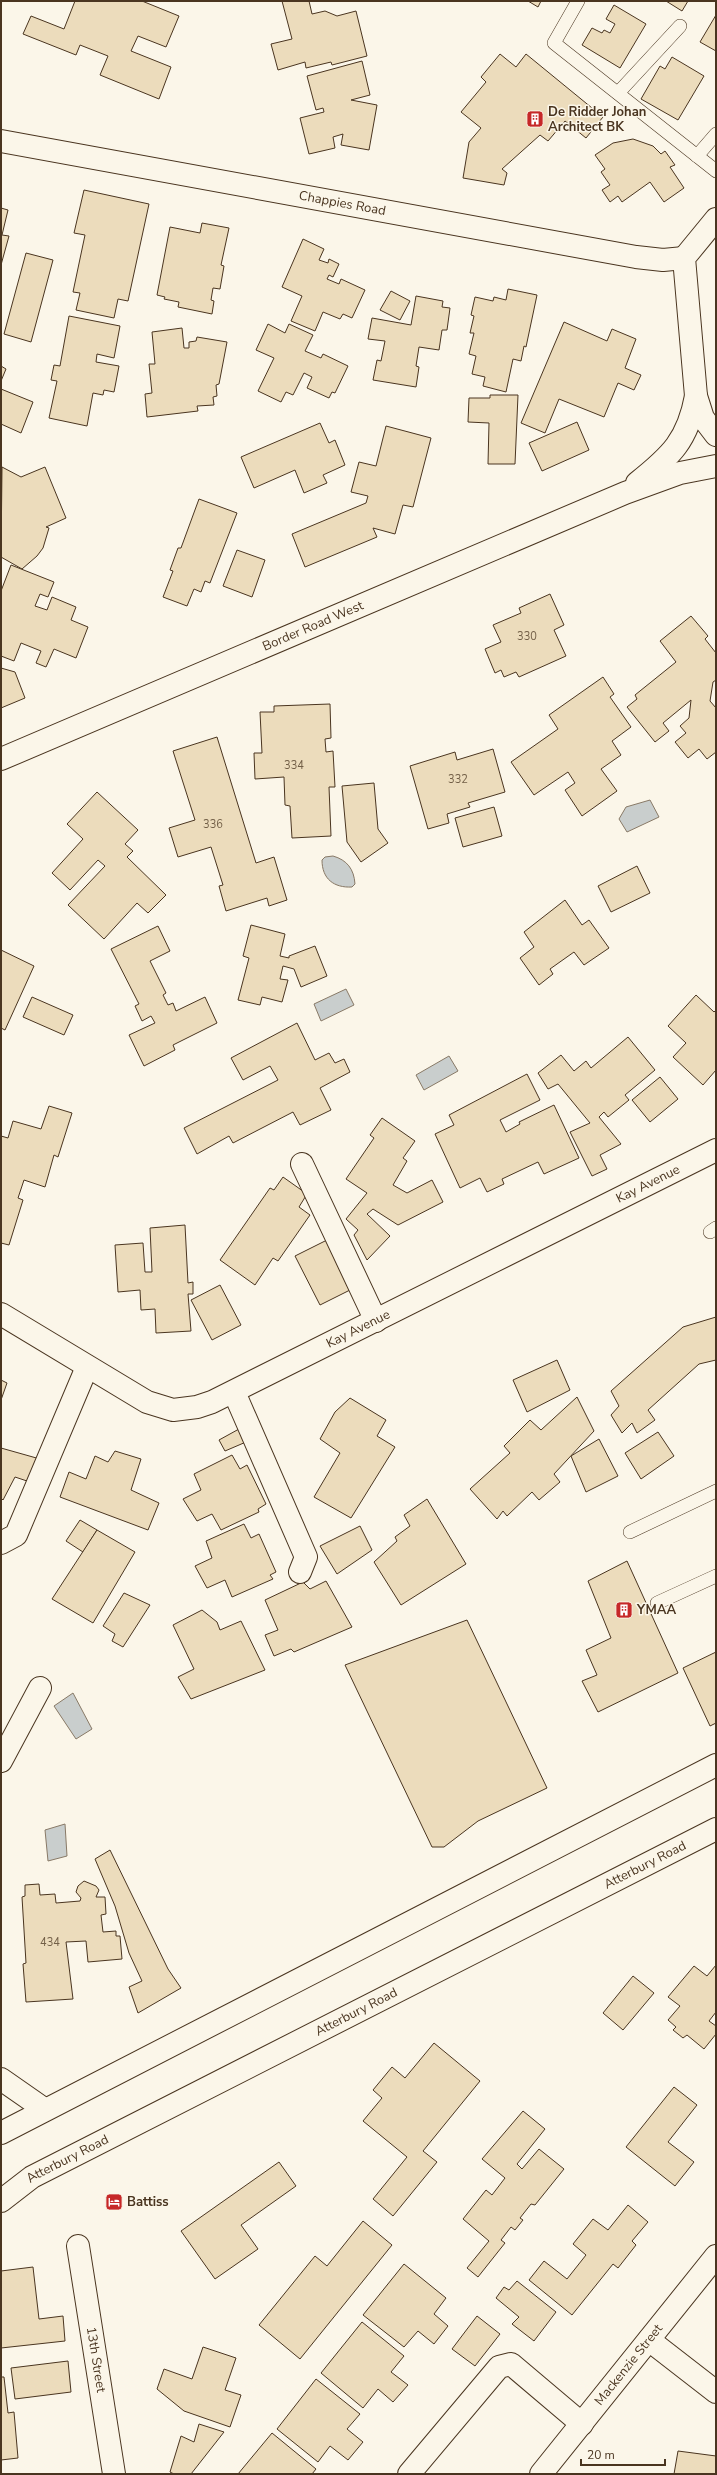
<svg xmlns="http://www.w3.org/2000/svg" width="717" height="2475" viewBox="0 0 717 2475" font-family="'Nunito Sans',sans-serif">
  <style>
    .water { fill: #c9cecd; stroke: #887966 }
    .building { fill: #ecdcbc; stroke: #4a3520 }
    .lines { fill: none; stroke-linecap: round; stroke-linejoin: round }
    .service-casing { stroke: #4a3520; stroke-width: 14 }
    .minor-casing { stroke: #4a3520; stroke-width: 24 }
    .primary-casing { stroke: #4a3520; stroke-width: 24 }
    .service { stroke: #fbf6e9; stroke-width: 13 }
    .minor { stroke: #fbf6e9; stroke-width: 22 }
    .primary { stroke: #fbf6e9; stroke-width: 22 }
    .labels { text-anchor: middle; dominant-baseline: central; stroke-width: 3; stroke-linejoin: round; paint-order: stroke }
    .number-label { font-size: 11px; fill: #725f47 }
    .poi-label { font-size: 13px; font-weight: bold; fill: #4a3520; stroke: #fbf6e9; text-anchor: start }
    .street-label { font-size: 13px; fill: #4a3520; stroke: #fbf6e9 }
  </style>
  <rect width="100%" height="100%" fill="#fbf6e9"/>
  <g class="water">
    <polygon points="650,800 659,817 627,832 619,819 626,807"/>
    <path d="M333 856C347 860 354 869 355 884L352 887C334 888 322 879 322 860L325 857Z"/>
    <polygon points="346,989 354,1005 321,1021 314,1004"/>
    <polygon points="449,1056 458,1071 424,1090 416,1075"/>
    <polygon points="73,1693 92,1729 76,1739 54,1706"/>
    <polygon points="65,1824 67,1856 48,1861 45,1830"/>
  </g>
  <g class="building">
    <polygon points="75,1 142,1 179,16 166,47 138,36 131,51 171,67 159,99 100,75 108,56 80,45 76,55 23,34 31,16 64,29"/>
    <polygon points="282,1 309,1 312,14 325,11 337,16 356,11 367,56 332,65 331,62 306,68 305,62 278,70 271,44 292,39"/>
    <polygon points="528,1 541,1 538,7"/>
    <polygon points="666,1 688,1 682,11"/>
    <polygon points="614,5 646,24 620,68 582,45 592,28 602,33 604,30 610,33 615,24 606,19"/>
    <polygon points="716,15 716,51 700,42"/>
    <polygon points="500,54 516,67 526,54 603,117 586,138 565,121 548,141 540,135 502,169 507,173 504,185 463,178 469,142 481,128 461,112 486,82 481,77"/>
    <polygon points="672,57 704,76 678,120 641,99 660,66 665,69"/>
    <polygon points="362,61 370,95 351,100 377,105 369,150 341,145 343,134 333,137 335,148 309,154 300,118 324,112 323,108 316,110 307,76"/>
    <polygon points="633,139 653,146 661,154 665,151 675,165 670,167 684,188 664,202 650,182 622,202 618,196 610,202 602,190 610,185 601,172 605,169 595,155 613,143"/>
    <polygon points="84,190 149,204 128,301 118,299 114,318 76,310 80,293 73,292 85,235 74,233"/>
    <polygon points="1,208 8,210 2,235 9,236 1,265"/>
    <polygon points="202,223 229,228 221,265 224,266 220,289 213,288 211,300 214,301 212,314 178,307 179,302 164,299 165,297 157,295 170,227 200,233"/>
    <polygon points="303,239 324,249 319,260 328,263 329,259 339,264 333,277 329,275 327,279 339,284 341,279 365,290 352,318 343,314 340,319 323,312 315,331 291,321 302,296 282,287"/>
    <polygon points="26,253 53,260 31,342 4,334"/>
    <polygon points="508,289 537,295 526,347 524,346 521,361 513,359 506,392 483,386 485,377 472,374 476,356 469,354 474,333 470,333 474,316 471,315 475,297 493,301 494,297 506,300"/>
    <polygon points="391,291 410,301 400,320 380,310"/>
    <polygon points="416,296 443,301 442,307 450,308 447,330 442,330 439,350 419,347 416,366 419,367 416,387 373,380 377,360 381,361 385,341 368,339 372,318 411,325"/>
    <polygon points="69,316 120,326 114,358 97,354 96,362 119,366 114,392 104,390 103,395 93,393 87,426 49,418 57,381 51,380 54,365 60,366"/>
    <polygon points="564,322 607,341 612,329 636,339 625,368 641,375 634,390 618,383 604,417 559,399 545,433 521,423"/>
    <polygon points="268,324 285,333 289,324 313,335 305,351 321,358 323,354 348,366 335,393 332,392 329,398 307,388 312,377 304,373 293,395 286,392 281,402 258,391 274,358 256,350"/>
    <polygon points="182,328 184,348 189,348 189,342 196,341 197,337 227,342 219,384 216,385 217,396 213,397 214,405 197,406 198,411 147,417 145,394 152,393 149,364 155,364 152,332"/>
    <polygon points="1,366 6,369 1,381"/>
    <polygon points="1,389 33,402 21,433 1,424"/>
    <polygon points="490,395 518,395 515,464 488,464 489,423 468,422 469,398 490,398"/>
    <polygon points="577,422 589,450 542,471 529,443"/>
    <polygon points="320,423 329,443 335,440 345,465 323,475 327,483 304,493 295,470 254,488 241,457"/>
    <polygon points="386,426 431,438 413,507 403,505 395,534 373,528 377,537 305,567 292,534 366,503 368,496 351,492 359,462 376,466"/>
    <polygon points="2,467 21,477 45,467 66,518 46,527 49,528 43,548 37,556 22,569 1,557"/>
    <polygon points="199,499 237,513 210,583 205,581 201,592 194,589 187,606 163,597 173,571 170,570 178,548 181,548"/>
    <polygon points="237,550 265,560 252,597 223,586"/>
    <polygon points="11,565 54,582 48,597 40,594 35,606 47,610 52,597 76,607 71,620 88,627 76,658 54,649 46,667 36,663 41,651 21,643 14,661 1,656 1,591"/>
    <polygon points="550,594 564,625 554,630 566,656 519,677 516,672 504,677 501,670 495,673 485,649 501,642 493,625 521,613 519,608"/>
    <polygon points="691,616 708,636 705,639 716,653 716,680 713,682 710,701 716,708 716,752 707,759 699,749 688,758 675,742 686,733 680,726 689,718 691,700 663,723 669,731 655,742 627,707 637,699 635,695 676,662 660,641"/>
    <polygon points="1,668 15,672 25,698 1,708"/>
    <polygon points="603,677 614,694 610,697 631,727 612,741 621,755 601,769 617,791 582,816 565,790 575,783 568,772 534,795 511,762 558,729 549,715"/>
    <polygon points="330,704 331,738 325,739 326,752 333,751 335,787 329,787 331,836 292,838 290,806 285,805 284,777 255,779 254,753 262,753 260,712 274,712 274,706"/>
    <polygon points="217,737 256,863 274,857 287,900 269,906 267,898 226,911 219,886 223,885 211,847 178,857 169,828 195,820 173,751"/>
    <polygon points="493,749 505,792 468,803 470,807 447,814 449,823 428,829 410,766 455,752 457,760"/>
    <polygon points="374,783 378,829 388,843 361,862 347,842 342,786"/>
    <polygon points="97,792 138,830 125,844 133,851 127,857 166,895 148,913 137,903 104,939 68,905 105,866 98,860 70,890 52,873 83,839 67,824"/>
    <polygon points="494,807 502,836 463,847 455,818"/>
    <polygon points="637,866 650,893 611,912 598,886"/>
    <polygon points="565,900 582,925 589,920 609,948 584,965 574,952 550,969 553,974 539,985 520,958 534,947 524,932"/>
    <polygon points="251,925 285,934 280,956 289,958 289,956 315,946 327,976 301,987 294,969 283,966 280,979 288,980 282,1002 262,997 260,1005 238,1000 249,958 243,956"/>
    <polygon points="158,926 170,951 150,961 166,993 163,995 168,1005 173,1003 176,1011 205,997 217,1023 173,1045 175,1050 144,1066 129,1035 155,1023 151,1016 142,1021 135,1006 139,1004 111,949"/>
    <polygon points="1,950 34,966 5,1030 1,1028"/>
    <polygon points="696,995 714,1012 716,1010 716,1070 703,1085 673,1057 686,1043 668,1026"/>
    <polygon points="32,997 73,1015 64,1035 23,1017"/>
    <polygon points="297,1023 315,1060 329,1053 335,1063 344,1059 350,1072 320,1088 331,1110 300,1125 293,1112 233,1143 229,1136 197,1154 184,1128 278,1080 270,1066 243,1080 231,1058"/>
    <polygon points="628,1037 655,1070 625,1095 629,1100 608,1117 604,1112 599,1117 621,1144 600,1155 607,1169 592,1176 570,1132 590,1123 558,1084 548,1089 538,1073 561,1055 574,1071 586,1061 591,1068"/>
    <polygon points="527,1074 540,1100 500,1120 506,1132 520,1124 519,1122 554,1105 579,1158 544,1174 538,1162 502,1179 504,1184 487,1192 480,1178 460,1188 435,1134 454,1125 449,1115"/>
    <polygon points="660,1077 678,1099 650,1122 632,1100"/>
    <polygon points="49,1106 72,1113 58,1157 54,1155 45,1187 24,1180 18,1198 23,1200 9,1245 1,1243 1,1136 8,1138 13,1121 41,1129"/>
    <polygon points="382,1118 415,1141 403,1158 407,1161 393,1185 407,1193 432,1180 443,1202 398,1225 373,1209 367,1214 390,1236 367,1260 354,1235 358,1230 346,1219 367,1193 346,1179 374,1138 370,1135"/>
    <polygon points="283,1177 307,1194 299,1207 310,1215 278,1261 273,1258 255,1285 220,1260 270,1188 274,1190"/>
    <polygon points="185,1225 188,1283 193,1282 193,1294 188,1294 191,1331 156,1333 155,1309 141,1310 140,1290 118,1292 115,1245 143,1243 145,1272 152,1272 150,1228"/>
    <polygon points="331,1238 356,1287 320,1305 295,1256"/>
    <polygon points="220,1285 241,1325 212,1340 191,1300"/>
    <polygon points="716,1317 716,1360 699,1364 648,1410 655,1420 637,1433 632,1423 622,1433 611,1415 619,1406 611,1391 683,1327"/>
    <polygon points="557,1360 570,1390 527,1412 513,1380"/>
    <polygon points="1,1380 7,1383 1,1400"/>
    <polygon points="577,1397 594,1431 554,1474 560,1482 539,1500 532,1492 507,1516 503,1511 497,1519 470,1489 510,1453 504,1446 530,1420 541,1430"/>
    <polygon points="350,1398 386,1420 377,1436 395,1447 351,1518 314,1497 340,1453 320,1439 335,1412"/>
    <polygon points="239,1429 246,1442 225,1451 219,1440"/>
    <polygon points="658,1432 674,1456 641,1479 625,1453"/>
    <polygon points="599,1439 618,1476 586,1492 571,1456"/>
    <polygon points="1,1448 40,1459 30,1482 15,1477 3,1500 1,1498"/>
    <polygon points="115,1451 141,1459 131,1490 159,1503 148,1530 60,1497 69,1472 86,1479 95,1456 108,1462"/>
    <polygon points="232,1455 240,1469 247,1465 266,1504 258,1509 259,1512 221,1530 212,1514 197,1521 183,1499 201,1490 194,1474"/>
    <polygon points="427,1499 466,1564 401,1605 374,1562 397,1541 395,1537 410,1526 404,1515"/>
    <polygon points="80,1520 97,1530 83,1552 66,1541"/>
    <polygon points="244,1524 251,1538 259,1534 276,1572 270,1575 273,1579 232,1597 225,1580 207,1588 195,1566 212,1558 206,1541"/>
    <polygon points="360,1526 372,1550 337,1574 320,1546"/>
    <polygon points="97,1530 135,1552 93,1623 52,1599"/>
    <polygon points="627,1561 678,1673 598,1712 582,1681 597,1675 586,1650 611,1638 588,1581"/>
    <polygon points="326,1581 352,1627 294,1652 291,1649 274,1656 265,1635 278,1630 265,1600 303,1582 310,1589"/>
    <polygon points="124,1593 150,1605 123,1647 112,1641 115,1634 103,1626"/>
    <polygon points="202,1610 217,1622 220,1630 241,1621 265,1670 191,1699 178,1677 194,1669 173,1625"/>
    <polygon points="467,1620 547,1788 478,1821 444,1847 432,1847 345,1665"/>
    <polygon points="716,1652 716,1723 710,1726 683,1668"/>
    <polygon points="110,1850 168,1969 181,1988 138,2013 129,1987 142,1981 129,1953 115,1906 95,1859"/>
    <polygon points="84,1881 96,1886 99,1890 96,1897 105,1897 106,1914 101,1915 103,1932 116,1931 116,1936 120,1936 122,1959 88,1962 86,1941 66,1942 73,1999 26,2002 23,1964 26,1963 22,1897 25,1896 25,1885 39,1884 40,1895 55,1894 56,1903 80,1901 81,1898 76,1892 78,1886"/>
    <polygon points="716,1965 716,2012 709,2021 716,2026 716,2034 704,2049 687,2035 683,2038 673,2030 676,2027 668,2020 680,2006 668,1997 694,1966 707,1976"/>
    <polygon points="633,1976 654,1993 623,2030 603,2013"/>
    <polygon points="434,2043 480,2081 423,2151 437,2162 393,2216 373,2199 407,2157 363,2121 382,2098 373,2090 392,2067 405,2078"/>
    <polygon points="674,2087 697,2105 668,2142 694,2162 675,2186 626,2147"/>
    <polygon points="523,2111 545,2129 517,2164 522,2169 539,2149 564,2169 535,2205 531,2204 520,2218 523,2220 515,2230 511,2227 501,2240 505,2243 478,2277 467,2268 489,2241 463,2219 486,2190 492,2195 505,2178 482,2159"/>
    <polygon points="279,2162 296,2186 241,2225 258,2249 215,2279 181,2231"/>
    <polygon points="628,2205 648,2222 632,2241 636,2245 618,2268 613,2264 572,2315 529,2280 544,2261 567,2279 586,2255 573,2244 593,2219 608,2230"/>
    <polygon points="363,2221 392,2245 300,2359 259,2325 315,2256 327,2266"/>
    <polygon points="404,2264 446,2298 434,2314 448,2326 434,2344 418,2331 404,2347 363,2315"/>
    <polygon points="33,2267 39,2319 63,2316 65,2341 1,2348 1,2271"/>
    <polygon points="517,2281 556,2312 534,2341 512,2324 519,2317 496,2298 504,2287 509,2290"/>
    <polygon points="477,2316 500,2334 475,2366 452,2349"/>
    <polygon points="362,2322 404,2356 391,2372 408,2385 393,2402 378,2389 363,2408 321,2373"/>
    <polygon points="203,2347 236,2358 225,2390 241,2395 230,2427 184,2411 157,2389 164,2369 192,2379"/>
    <polygon points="68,2361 71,2392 15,2399 11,2368"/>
    <polygon points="1,2377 4,2377 8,2413 14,2412 18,2458 1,2460"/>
    <polygon points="316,2379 360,2414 347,2429 363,2442 348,2460 330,2446 318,2462 277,2429"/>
    <polygon points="199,2424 224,2432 191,2474 174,2474 170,2472 181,2436 194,2442"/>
    <polygon points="272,2433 316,2469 312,2474 238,2474"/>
    <polygon points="678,2451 716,2456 716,2474 674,2474"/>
  </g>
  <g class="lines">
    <g class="service-casing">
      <g id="service">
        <polyline points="578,1 554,43 716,171"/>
        <polyline points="618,93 680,26"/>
        <polyline points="697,156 716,134"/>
        <polyline points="710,1232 716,1228"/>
        <polyline points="630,1532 716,1491"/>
        <polyline points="657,1603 716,1576"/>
      </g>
    </g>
    <g class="minor-casing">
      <g id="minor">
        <path id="s1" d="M1 141 636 257 663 260 684 258"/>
        <polyline points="716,219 684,258 696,396 703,418 716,435"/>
        <path d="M637 483C671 456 688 440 696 396"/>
        <path id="s2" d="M1 759 625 493 680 473 716 466"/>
        <polyline points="302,1164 376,1321"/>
        <path id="s3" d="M1 1314 147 1402 173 1410 197 1407 212 1402 716 1150"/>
        <polyline points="234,1392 306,1557 300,1572"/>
        <polyline points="1,1543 16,1535 87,1367"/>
        <polyline points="1,1761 40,1688"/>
        <polyline points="1,2079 44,2109"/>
        <path id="s4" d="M78 2246 114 2474"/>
        <polyline points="649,2340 716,2392"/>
        <polyline points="409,2474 499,2367 511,2364 582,2424"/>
        <path id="s5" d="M541 2474 716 2256"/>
      </g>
    </g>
    <g class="primary-casing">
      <g id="primary">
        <polyline points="1,2133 716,1765"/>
        <path id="s6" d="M1 2201 32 2177 716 1829"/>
      </g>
    </g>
    <use href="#service" class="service"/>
    <use href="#minor" class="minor"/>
    <use href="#primary" class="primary"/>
  </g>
  <defs>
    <g id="building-square" transform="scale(0.9)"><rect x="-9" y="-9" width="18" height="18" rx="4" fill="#c62828" stroke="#fbf6e9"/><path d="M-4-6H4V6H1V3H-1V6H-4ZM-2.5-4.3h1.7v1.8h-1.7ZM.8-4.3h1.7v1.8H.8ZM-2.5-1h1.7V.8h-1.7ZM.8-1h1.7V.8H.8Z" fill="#fff"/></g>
    <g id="hotel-square" transform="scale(0.9)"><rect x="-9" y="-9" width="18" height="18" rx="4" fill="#c62828" stroke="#fbf6e9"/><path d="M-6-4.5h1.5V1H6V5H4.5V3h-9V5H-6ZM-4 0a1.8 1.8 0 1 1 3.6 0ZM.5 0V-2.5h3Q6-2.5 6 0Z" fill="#fff"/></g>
  </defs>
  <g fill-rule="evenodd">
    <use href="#building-square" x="535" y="119"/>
    <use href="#building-square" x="624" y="1610"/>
    <use href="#hotel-square" x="114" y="2202"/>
  </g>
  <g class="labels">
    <g class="number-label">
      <text x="527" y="636">330</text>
      <text x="294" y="765">334</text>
      <text x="458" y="779">332</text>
      <text x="213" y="824">336</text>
      <text x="50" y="1942">434</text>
    </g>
    <g class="poi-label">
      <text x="548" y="112">De Ridder Johan<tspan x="548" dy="15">Architect BK</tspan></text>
      <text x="637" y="1610">YMAA</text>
      <text x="127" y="2202">Battiss</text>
    </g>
    <g class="street-label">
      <text stroke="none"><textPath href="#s1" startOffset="347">Chappies Road</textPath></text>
      <text stroke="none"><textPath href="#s2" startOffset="339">Border Road West</textPath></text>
      <text stroke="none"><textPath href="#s3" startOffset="725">Kay Avenue</textPath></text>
      <text stroke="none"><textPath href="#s3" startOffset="401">Kay Avenue</textPath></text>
      <text stroke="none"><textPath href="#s6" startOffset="727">Atterbury Road</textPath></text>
      <text stroke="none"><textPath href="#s6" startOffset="403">Atterbury Road</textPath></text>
      <text stroke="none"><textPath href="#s6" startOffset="79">Atterbury Road</textPath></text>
      <text stroke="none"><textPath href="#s4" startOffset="115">13th Street</textPath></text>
      <text stroke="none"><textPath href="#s5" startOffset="140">Mackenzie Street</textPath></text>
    </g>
  </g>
  <rect width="717" height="2475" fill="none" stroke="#4a3520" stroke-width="4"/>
  <path d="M581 2459v6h84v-6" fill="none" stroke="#4a3520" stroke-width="2"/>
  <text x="587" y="2459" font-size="12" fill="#4a3520" stroke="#fbf6e9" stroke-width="3" paint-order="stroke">20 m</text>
</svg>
